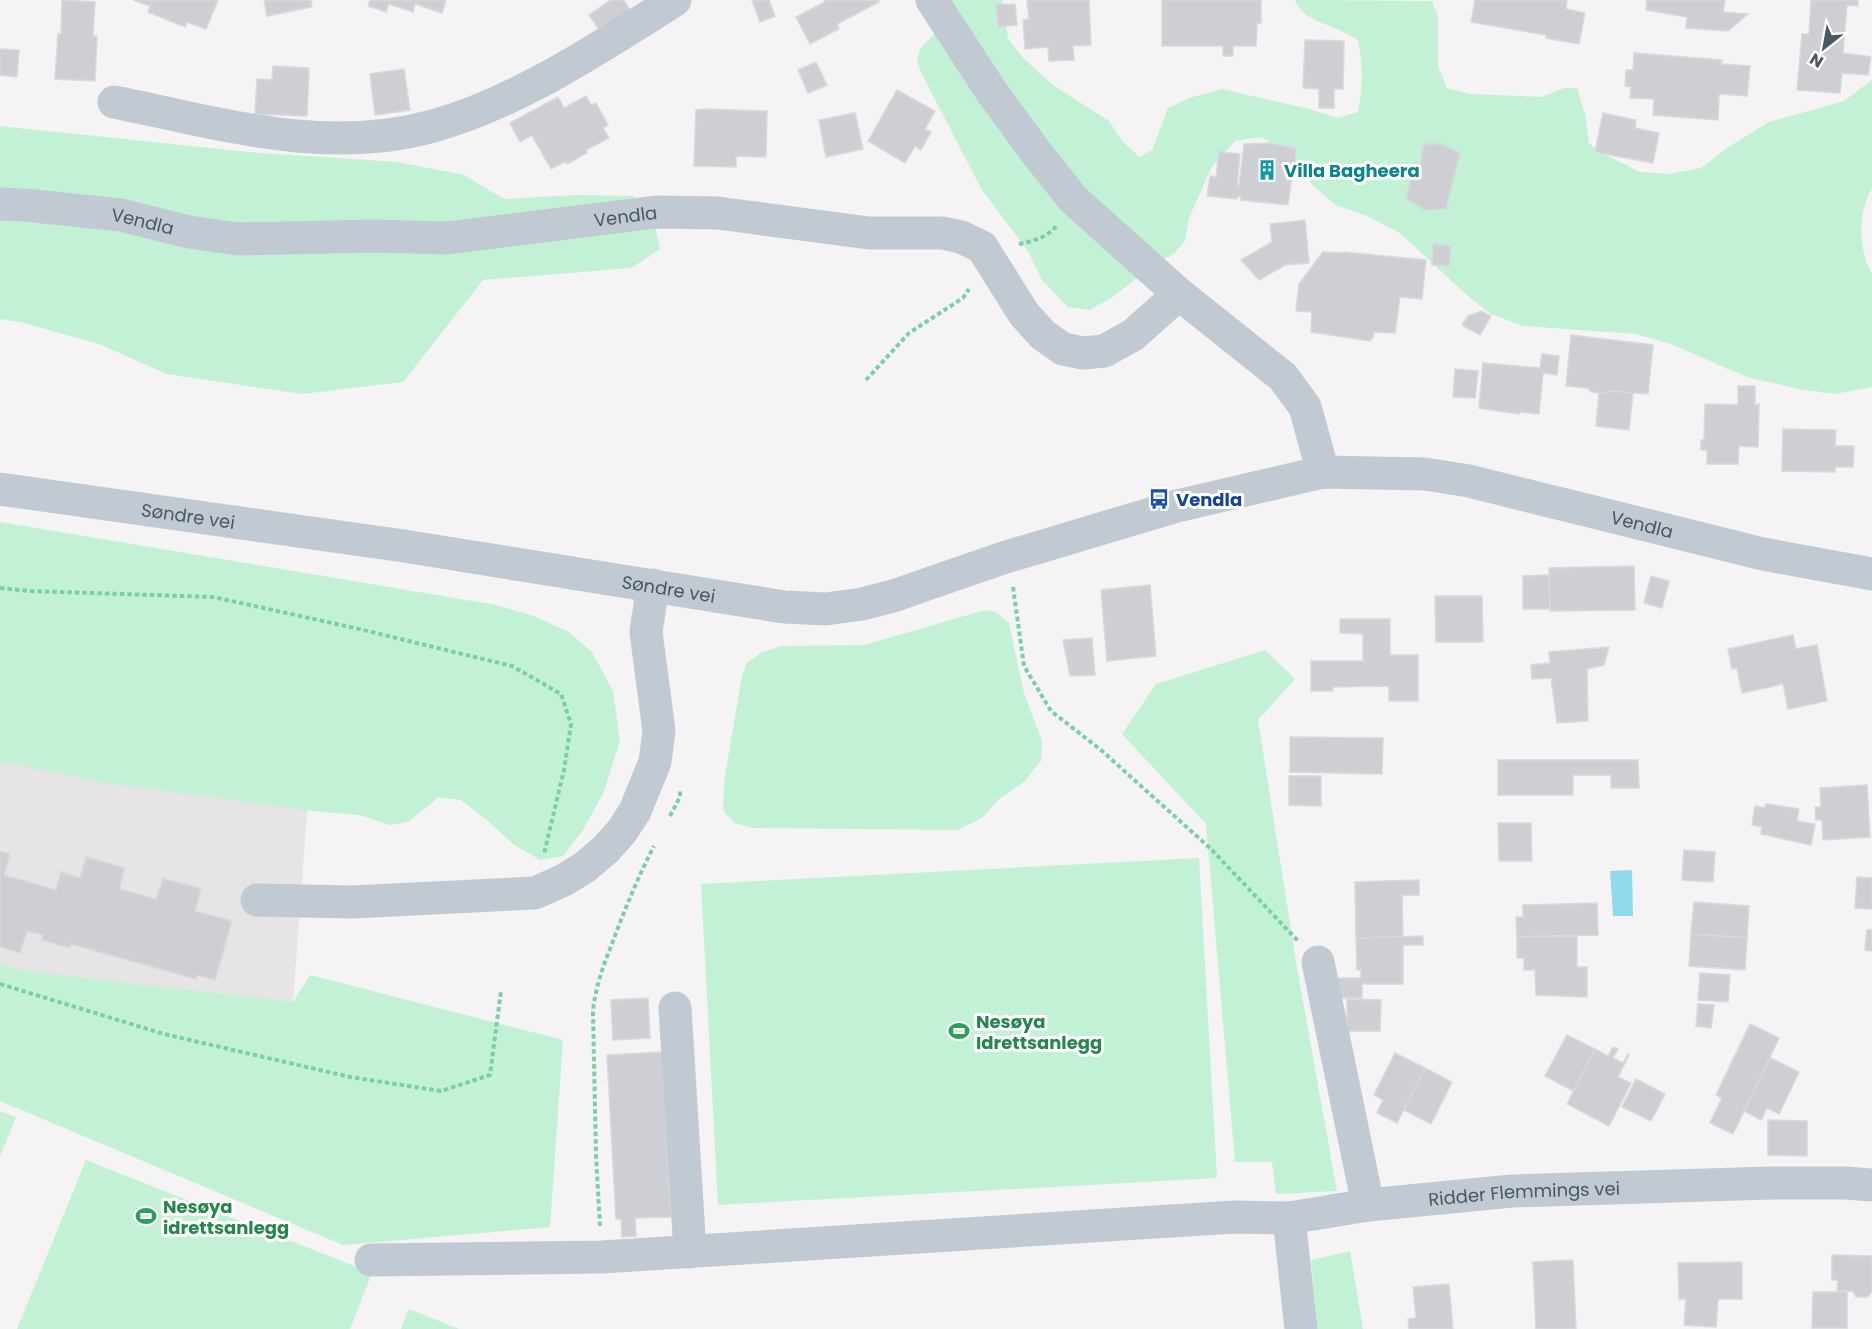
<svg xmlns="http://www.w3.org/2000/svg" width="1872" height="1329" viewBox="0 0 1872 1329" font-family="Poppins,sans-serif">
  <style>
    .education { fill: #e6e4e5 }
    .green { fill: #c3f1d5 }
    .water { fill: #90daee }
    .building { fill: #cdcfd5; stroke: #d7d9de; stroke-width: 1.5 }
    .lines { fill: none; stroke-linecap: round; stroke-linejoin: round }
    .path { stroke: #7ad0a6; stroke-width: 4; stroke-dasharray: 4.5 3; stroke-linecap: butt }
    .minor { stroke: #c1cad2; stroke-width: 33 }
    .labels { text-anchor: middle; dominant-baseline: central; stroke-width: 6; stroke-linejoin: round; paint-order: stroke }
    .culture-label { font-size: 18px; font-weight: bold; fill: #0d838f; stroke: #fff; text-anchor: start }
    .street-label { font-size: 18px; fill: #4a5661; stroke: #fff }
    .transit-label { font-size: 18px; font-weight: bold; fill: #164399; stroke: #fff; text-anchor: start }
    .leisure-label { font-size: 18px; font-weight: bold; fill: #27864d; stroke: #fff; text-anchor: start }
  </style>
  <rect width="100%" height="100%" fill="#f5f3f3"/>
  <polygon class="education" points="0,754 308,800 293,1002 19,970 0,964"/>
  <g class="green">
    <path d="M951 0H1002L1008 38 1024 59 1053 85 1109 121 1124 143 1140 157 1152 150 1168 108 1189 98 1222 89 1309 109 1338 118 1358 112C1363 88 1363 64 1358 40 1351 36 1344 32 1337 29 1319 21 1303 19 1295 0L1432 1 1438 16V66L1447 88 1470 94 1541 97 1564 88H1577L1585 114 1589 143 1598 151 1640 172 1669 174 1701 168 1730 146 1769 122 1844 101 1872 80V188C1858 210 1858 252 1872 273V387L1835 394 1798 389 1747 377 1671 344 1636 334 1523 326 1491 314 1468 296 1400 233 1367 216 1336 205 1313 186 1303 170 1286 152 1261 137 1235 141 1211 168 1189 218 1185 240 1175 253 1157 263 1111 298 1090 310 1068 307 1042 280 1028 251 982 190 928 86 917 63 920 49 932 36 946 27Z"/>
    <polygon points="0,126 248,152 397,162 464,175 504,199 577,195 634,196 654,221 660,249 631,268 483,280 403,382 302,394 167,374 99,344 20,322 0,319"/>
    <polygon points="0,522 496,605 534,616 569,632 592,652 613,691 620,741 603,794 583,830 563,856 540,860 513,844 487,820 461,800 439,797 408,822 390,825 360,815 321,812 102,782 0,761"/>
    <polygon points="985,610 996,612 1009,623 1024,693 1042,741 1041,760 1025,781 999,799 982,818 957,830 753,828 734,823 723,810 724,782 742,676 747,663 762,652 782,646 864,645"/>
    <polygon points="1265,650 1295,679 1258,720 1297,968 1337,1191 1276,1194 1272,1162 1235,1162 1206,824 1122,734 1156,684"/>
    <polygon points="1199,858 1217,1178 718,1205 701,884"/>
    <polygon points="0,964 19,970 293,1002 310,975 563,1040 550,1227 343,1245 0,1101"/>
    <polygon points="0,1111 16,1117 0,1156"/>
    <polygon points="86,1160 372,1273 350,1329 17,1329"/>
    <polygon points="1350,1251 1363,1329 1317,1329 1311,1260"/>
    <polygon points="409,1309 459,1329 401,1329"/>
  </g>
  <polygon class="water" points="1632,870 1633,916 1613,916 1610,871"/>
  <g class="building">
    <polygon points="62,0 95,2 93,36 97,36 95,81 55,79 58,34 61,34"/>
    <polygon points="133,0 153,0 150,6"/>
    <polygon points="153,0 218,0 206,29 187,22 185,27 148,12"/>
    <polygon points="264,0 311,0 312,7 267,16"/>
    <polygon points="370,0 446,0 442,13 415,4 413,12 389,4 386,12 368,6"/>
    <polygon points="611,0 624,0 630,10 600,31 589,15"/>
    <polygon points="752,0 769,0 775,16 760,22"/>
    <polygon points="824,0 878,0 879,2 837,24 839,29 810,44 796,17 825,2"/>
    <polygon points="1027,0 1089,0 1091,45 1073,46 1074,60 1049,61 1048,47 1025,49 1023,20 1029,19"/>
    <polygon points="1162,0 1261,0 1261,23 1257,23 1256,46 1233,46 1233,56 1223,56 1223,46 1162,46"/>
    <polygon points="1475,0 1567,0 1566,9 1585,13 1579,44 1546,38 1546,35 1471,22"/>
    <polygon points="1647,0 1725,0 1723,12 1748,14 1728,31 1686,28 1687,17 1646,10"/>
    <polygon points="1811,0 1858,0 1858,6 1847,5 1843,53 1871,57 1868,75 1842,73 1840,93 1797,90 1802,34 1809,34"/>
    <polygon points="1015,4 1017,25 998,27 996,5"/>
    <polygon points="1305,40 1344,41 1343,89 1334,89 1334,108 1319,108 1319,89 1303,88"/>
    <polygon points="0,49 19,50 17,77 0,75"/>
    <polygon points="1634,53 1722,60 1721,64 1750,66 1747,96 1719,94 1718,120 1653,115 1654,99 1630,98 1631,87 1625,86 1626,70 1633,70"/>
    <polygon points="816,62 827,85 808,93 798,70"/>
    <polygon points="273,66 309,68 307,116 255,114 257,79 272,80"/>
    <polygon points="404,69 410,110 375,115 370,74"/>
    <polygon points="897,90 935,111 925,129 931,132 921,150 915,146 905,163 868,141"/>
    <polygon points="586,96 591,105 596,103 608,125 603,128 609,138 586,150 587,153 567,164 566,161 551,169 532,135 520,142 510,123 558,97 564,108"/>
    <polygon points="705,109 767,111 766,157 736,156 736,167 694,166 696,110"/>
    <polygon points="855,113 863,149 826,157 819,120"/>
    <polygon points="1603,113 1636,120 1635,128 1659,133 1653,163 1595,152"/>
    <polygon points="1270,143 1295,148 1296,165 1292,176 1288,205 1241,200 1241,197 1238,196 1237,199 1207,196 1210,176 1216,177 1219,152 1240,154 1237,186 1239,186 1244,144"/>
    <polygon points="1424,144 1441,144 1460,153 1446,209 1424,210 1406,198 1415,162 1420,164"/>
    <polygon points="1305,220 1309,263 1285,265 1259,280 1241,260 1272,242 1270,224"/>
    <polygon points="1433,244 1451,246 1449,266 1432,265"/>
    <polygon points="1323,252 1343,253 1343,252 1426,260 1422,299 1400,297 1395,333 1374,332 1373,338 1370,341 1311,332 1312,312 1296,311 1299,284"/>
    <polygon points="1481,311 1491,316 1480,335 1462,325 1468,316"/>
    <polygon points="1571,335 1653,345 1648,394 1609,391 1606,394 1591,392 1588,388 1566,386"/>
    <polygon points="1542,354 1559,356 1557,375 1543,373 1539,414 1520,412 1519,414 1479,408 1483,363 1540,368"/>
    <polygon points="1455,369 1478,371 1475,398 1453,397"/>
    <polygon points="1738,386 1755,386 1755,405 1759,404 1758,447 1739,446 1738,464 1707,464 1707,450 1701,450 1701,440 1704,440 1705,404 1738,405"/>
    <polygon points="1609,391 1633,393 1629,430 1596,426 1599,393 1606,394"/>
    <polygon points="1783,429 1836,430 1835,446 1854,446 1853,467 1835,467 1835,472 1782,471"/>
    <polygon points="1634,566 1635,610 1550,611 1549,568"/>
    <polygon points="1549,575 1550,609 1523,609 1523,576"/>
    <polygon points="1651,576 1669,581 1662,608 1644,603"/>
    <polygon points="1150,585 1156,656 1107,661 1101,590"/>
    <polygon points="1435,596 1482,596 1483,642 1436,642"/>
    <polygon points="1340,619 1390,619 1390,655 1418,655 1418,701 1389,701 1389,686 1332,687 1333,691 1311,691 1311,661 1363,661 1363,634 1340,633"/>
    <polygon points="1793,635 1796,649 1817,645 1827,701 1788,709 1783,684 1742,693 1737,668 1732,669 1728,649"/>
    <polygon points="1092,638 1095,675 1070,676 1063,640"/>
    <polygon points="1609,647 1604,665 1587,669 1588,721 1557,723 1551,678 1532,679 1531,665 1550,663 1549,652"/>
    <polygon points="1290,737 1383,738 1382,774 1290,772"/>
    <polygon points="1498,760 1638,760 1639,788 1611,788 1611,775 1573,775 1573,795 1498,795"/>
    <polygon points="1289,776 1321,776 1321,806 1289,805"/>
    <polygon points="1867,785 1870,837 1823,840 1822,820 1816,820 1815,807 1821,807 1820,788"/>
    <polygon points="1766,804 1799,809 1797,821 1815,824 1811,845 1761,834 1762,827 1752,825 1755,806 1765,808"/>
    <polygon points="1498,823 1531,823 1532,861 1499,861"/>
    <polygon points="1684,850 1715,852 1713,882 1682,880"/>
    <polygon points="0,851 10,854 4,875 56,890 61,872 80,878 86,857 125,868 119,889 156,899 163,878 201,889 195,911 232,921 215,980 197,975 196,979 71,944 70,948 42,940 43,935 27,931 20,953 0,947"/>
    <polygon points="1857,877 1872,878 1872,909 1855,908"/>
    <polygon points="1419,880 1419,895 1402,895 1403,937 1356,938 1355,882"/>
    <polygon points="1694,902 1749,906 1747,938 1691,934"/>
    <polygon points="1597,903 1598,935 1517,937 1516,917 1523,917 1523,905"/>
    <polygon points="1867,930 1872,930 1872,951 1865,950"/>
    <polygon points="1691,934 1747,938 1745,970 1689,966"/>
    <polygon points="1423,936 1423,945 1403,945 1403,984 1362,984 1362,998 1337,998 1337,978 1361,978 1361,970 1357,970 1356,938"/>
    <polygon points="1577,936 1577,967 1587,967 1587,997 1536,995 1535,970 1524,970 1524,958 1517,958 1517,937"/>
    <polygon points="1700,973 1730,975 1728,1002 1698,1000"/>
    <polygon points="648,998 650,1038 613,1040 611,1000"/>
    <polygon points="1347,999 1381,1000 1380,1031 1347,1031"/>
    <polygon points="1698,1004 1714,1005 1711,1028 1696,1026"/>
    <polygon points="1750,1024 1779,1038 1733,1134 1710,1123 1722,1098 1716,1095"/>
    <polygon points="1567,1035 1595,1049 1573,1091 1545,1076"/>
    <polygon points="1613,1047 1618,1049 1613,1058 1623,1063 1628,1054 1629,1055 1618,1077 1631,1083 1609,1126 1567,1104 1595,1049 1608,1056"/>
    <polygon points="662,1052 671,1217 635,1218 636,1236 622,1237 621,1219 616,1219 607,1055"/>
    <polygon points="1395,1053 1425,1068 1397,1123 1377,1113 1383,1100 1374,1095"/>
    <polygon points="1770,1058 1799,1072 1779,1114 1767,1108 1761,1120 1744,1111"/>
    <polygon points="1425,1068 1452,1082 1431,1124 1404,1110"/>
    <polygon points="1636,1079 1665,1094 1651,1121 1622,1107"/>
    <polygon points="1768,1120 1807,1121 1807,1156 1768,1155"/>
    <polygon points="1832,1255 1872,1256 1872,1291 1868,1297 1856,1297 1853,1291 1837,1291 1838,1280 1832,1280"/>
    <polygon points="1573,1260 1576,1329 1536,1329 1533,1262"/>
    <polygon points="1742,1262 1742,1299 1718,1299 1716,1327 1684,1325 1686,1299 1679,1299 1678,1263"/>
    <polygon points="1449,1284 1453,1329 1409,1329 1408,1319 1416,1318 1413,1287"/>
    <polygon points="1813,1292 1847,1292 1847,1328 1812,1328"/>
  </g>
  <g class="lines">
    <g class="path">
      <path d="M1019 244C1034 241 1048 237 1057 225"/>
      <polyline points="866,380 909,333 963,298 969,289"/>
      <polyline points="1013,587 1024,666 1051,711 1101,750 1211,849 1298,941"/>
      <polyline points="0,588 30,591 213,597 355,628 512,666 561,694 571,724 564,770 544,854"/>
      <polyline points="670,816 680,797 680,790"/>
      <polyline points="0,984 164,1034 350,1077 441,1091 490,1075 501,991"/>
      <path d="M600 1226 596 1156 593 1012C595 987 604 964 613 941 625 909 638 877 654 846"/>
    </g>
    <g class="minor">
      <polyline points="932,0 991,91 1038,155 1073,199 1179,294 1283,377 1305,407 1323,472"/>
      <path d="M114 102C174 114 235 130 297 136 342 140 390 138 433 126 517 103 602 46 675 0"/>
      <path id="s1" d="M0 204 24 205 121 215 189 232 238 239 373 236 447 238 656 212 718 213 869 233H942L961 237 982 247 1024 314 1043 335 1063 349 1083 353 1104 351 1133 335 1179 294"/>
      <path id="s2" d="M0 489 404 546 784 607 826 609 862 604 893 596 1003 558 1177 506 1323 472 1425 474 1469 481 1763 554 1872 574"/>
      <polyline points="257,900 353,902 535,893 564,880 585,867 606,849 622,831 635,811 655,762 659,731 646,632 653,585"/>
      <polyline points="1318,962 1368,1205"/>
      <polyline points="675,1008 690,1252"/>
      <polyline points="1289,1218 1301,1329"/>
      <path id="s3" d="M371 1260 602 1257 1235 1217 1289 1218 1368 1205 1512 1191 1771 1183H1845L1872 1185"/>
    </g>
  </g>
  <defs>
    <g id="building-bare" transform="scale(1.62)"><path d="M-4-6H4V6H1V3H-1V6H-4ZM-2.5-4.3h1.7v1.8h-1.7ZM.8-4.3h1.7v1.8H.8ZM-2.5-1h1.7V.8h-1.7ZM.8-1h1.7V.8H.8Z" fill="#0f9aa8" stroke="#fff" stroke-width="2.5" paint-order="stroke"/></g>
    <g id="bus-bare" transform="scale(1.62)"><path d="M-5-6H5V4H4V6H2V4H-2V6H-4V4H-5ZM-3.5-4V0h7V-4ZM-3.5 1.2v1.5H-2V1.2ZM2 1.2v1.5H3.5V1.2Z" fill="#1a4fb4" stroke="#fff" stroke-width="2.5" paint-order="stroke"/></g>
    <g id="stadium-bare" transform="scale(1.62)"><path d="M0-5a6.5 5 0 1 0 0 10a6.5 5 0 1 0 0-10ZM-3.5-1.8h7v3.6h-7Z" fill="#2e9e5b" stroke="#fff" stroke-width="2.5" paint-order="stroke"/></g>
  </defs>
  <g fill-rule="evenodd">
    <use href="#building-bare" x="1267" y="170"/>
    <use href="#bus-bare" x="1159" y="499"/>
    <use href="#stadium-bare" x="959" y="1031"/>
    <use href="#stadium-bare" x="146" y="1216"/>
  </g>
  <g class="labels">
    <g class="culture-label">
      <text x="1284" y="170">Villa Bagheera</text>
    </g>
    <g class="street-label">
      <text stroke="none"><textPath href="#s1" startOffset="630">Vendla</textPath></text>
      <text stroke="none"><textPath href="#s1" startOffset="144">Vendla</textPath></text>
      <text stroke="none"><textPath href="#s2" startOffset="190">Søndre vei</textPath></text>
      <text stroke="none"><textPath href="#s2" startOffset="1676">Vendla</textPath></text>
      <text stroke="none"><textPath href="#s2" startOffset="676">Søndre vei</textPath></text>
      <text stroke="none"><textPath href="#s3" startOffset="1156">Ridder Flemmings vei</textPath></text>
    </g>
    <g class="transit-label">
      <text x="1176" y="499">Vendla</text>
    </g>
    <g class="leisure-label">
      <text x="976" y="1021">Nesøya<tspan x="976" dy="21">Idrettsanlegg</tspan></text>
      <text x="163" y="1206">Nesøya<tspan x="163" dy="21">idrettsanlegg</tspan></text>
    </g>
  </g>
  <g transform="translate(1824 48) rotate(211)" stroke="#ffffff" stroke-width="4.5" paint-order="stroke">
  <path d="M0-4.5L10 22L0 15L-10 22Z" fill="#4a5661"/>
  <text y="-9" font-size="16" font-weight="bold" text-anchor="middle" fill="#4a5661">N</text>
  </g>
</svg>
